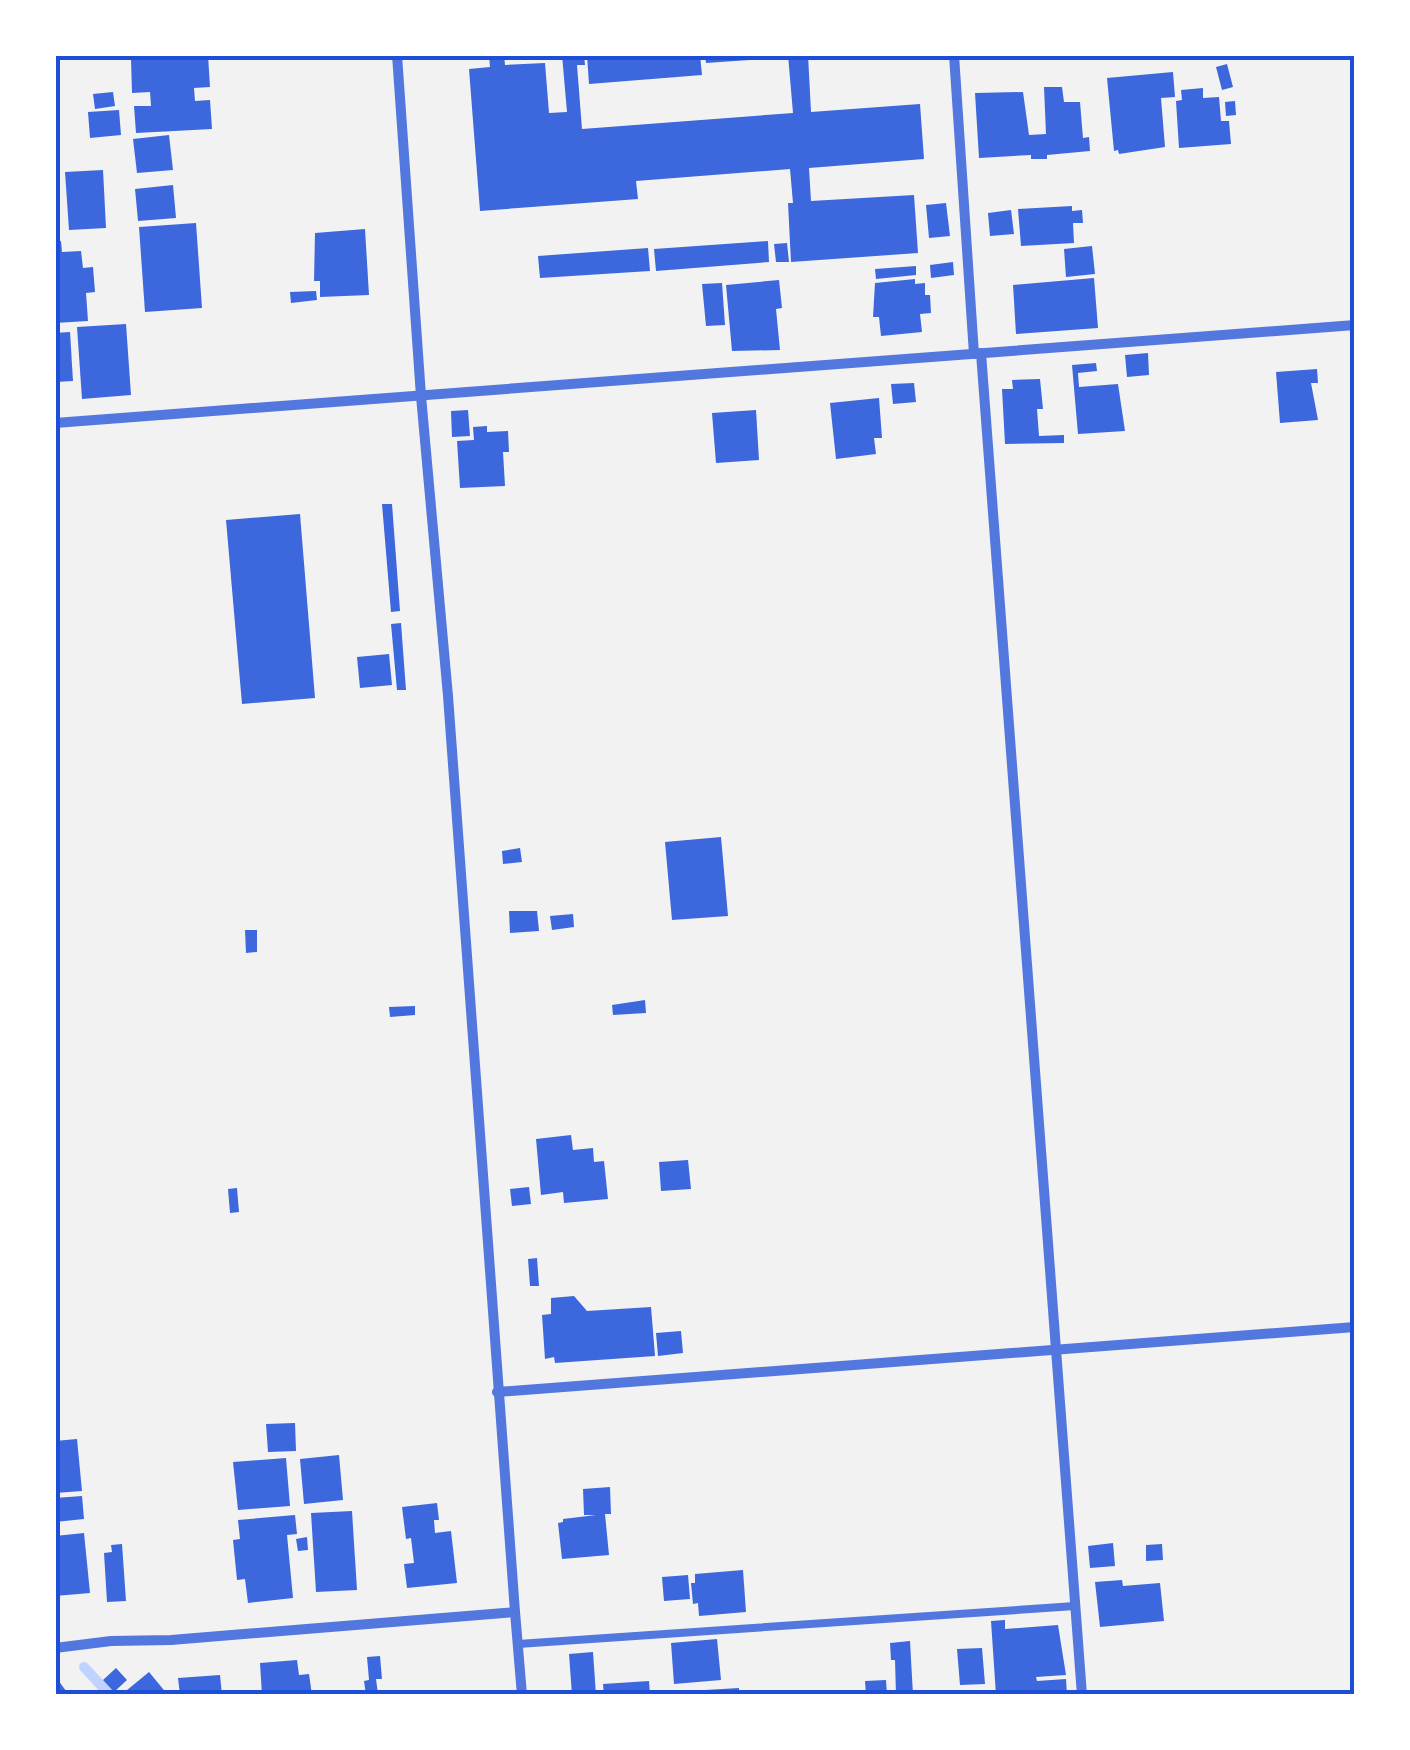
<svg xmlns="http://www.w3.org/2000/svg" width="1410" height="1750" viewBox="0 0 1410 1750" font-family="'Space Grotesk',sans-serif">
  <style>
    .lines { fill: none; stroke-linecap: round; stroke-linejoin: round }
    .stream { stroke: #bfd3fe; stroke-width: 10 }
    .building { fill: #3d67dc }
    .service { stroke: #5277de; stroke-width: 8 }
    .minor { stroke: #5277de; stroke-width: 10 }
    .neatline { fill: none; stroke: #1d4ed8; stroke-width: 4 }
  </style>
  <rect width="100%" height="100%" fill="#f2f2f2"/>
  <g class="lines">
    <polyline class="stream" points="84,1667 110,1695"/>
  </g>
  <g class="building">
    <polygon points="200,55 208,55 210,87 194,88 195,101 210,100 212,129 136,133 134,106 151,106 150,92 132,93 131,59"/>
    <polygon points="489,55 504,55 505,65 545,63 549,113 567,112 562,55 584,55 585,65 577,65 582,129 793,113 788,55 808,55 811,112 920,104 924,159 809,168 811,201 914,195 918,253 791,262 788,203 793,203 790,169 636,181 638,199 480,211 469,69 490,67"/>
    <polygon points="587,55 700,55 702,75 589,84"/>
    <polygon points="705,55 778,55 778,58 706,63"/>
    <polygon points="1227,64 1233,87 1222,90 1216,67"/>
    <polygon points="1173,72 1175,97 1161,98 1165,147 1119,154 1118,150 1114,151 1107,78"/>
    <polygon points="1044,87 1062,87 1064,102 1080,102 1083,138 1089,137 1090,151 1047,155 1047,159 1031,159 1031,155 979,158 975,93 1023,92 1029,135 1046,134"/>
    <polygon points="1203,88 1203,98 1219,97 1221,121 1229,121 1231,144 1179,148 1176,101 1182,100 1181,90"/>
    <polygon points="113,92 115,106 95,109 93,94"/>
    <polygon points="1235,101 1236,115 1226,116 1225,102"/>
    <polygon points="119,110 121,135 90,138 88,112"/>
    <polygon points="169,135 173,170 137,173 133,139"/>
    <polygon points="103,170 106,228 69,230 65,172"/>
    <polygon points="173,185 176,218 138,221 135,189"/>
    <polygon points="946,203 950,236 929,238 926,205"/>
    <polygon points="1072,206 1072,211 1082,210 1083,223 1073,223 1074,243 1021,246 1018,209"/>
    <polygon points="1011,210 1014,234 990,236 988,213"/>
    <polygon points="196,223 202,308 145,312 139,227"/>
    <polygon points="365,229 369,295 320,297 320,281 314,281 315,233"/>
    <polygon points="61,241 62,252 81,251 83,268 93,267 95,292 86,293 88,321 55,323 55,242"/>
    <polygon points="768,241 769,262 656,271 654,249"/>
    <polygon points="787,243 789,262 776,262 774,244"/>
    <polygon points="1092,246 1095,274 1066,277 1064,249"/>
    <polygon points="648,248 650,271 540,278 538,256"/>
    <polygon points="953,262 954,275 931,278 930,265"/>
    <polygon points="916,266 916,275 876,279 875,269"/>
    <polygon points="1094,278 1098,328 1016,334 1013,285"/>
    <polygon points="915,279 915,284 925,283 925,295 930,295 931,313 920,314 922,332 881,336 879,317 873,317 875,283"/>
    <polygon points="779,280 782,308 776,309 780,350 732,351 726,285"/>
    <polygon points="722,283 725,325 706,326 702,284"/>
    <polygon points="316,291 317,300 291,303 290,292"/>
    <polygon points="126,324 131,395 82,399 77,327"/>
    <polygon points="70,332 73,381 55,382 55,333"/>
    <polygon points="1148,353 1149,375 1127,377 1125,355"/>
    <polygon points="1096,363 1097,371 1078,373 1079,387 1118,384 1125,431 1078,434 1072,365"/>
    <polygon points="1317,369 1318,383 1311,383 1318,420 1280,423 1276,372"/>
    <polygon points="1040,379 1043,409 1037,409 1039,436 1064,435 1064,443 1005,444 1002,389 1013,389 1012,380"/>
    <polygon points="914,383 916,402 893,404 891,384"/>
    <polygon points="879,398 882,438 874,438 876,454 836,459 830,403"/>
    <polygon points="468,410 470,436 452,437 451,411"/>
    <polygon points="756,410 759,460 716,463 712,413"/>
    <polygon points="487,426 487,432 508,431 509,452 503,452 505,486 460,488 457,441 474,440 473,427"/>
    <polygon points="382,504 392,504 400,611 391,612"/>
    <polygon points="300,514 315,698 242,704 226,520"/>
    <polygon points="401,623 406,690 397,690 391,624"/>
    <polygon points="389,654 392,685 360,688 357,657"/>
    <polygon points="721,837 728,916 672,920 665,842"/>
    <polygon points="520,848 522,862 503,864 502,851"/>
    <polygon points="509,911 537,911 539,931 510,933"/>
    <polygon points="573,914 574,927 552,930 550,916"/>
    <polygon points="245,930 257,930 257,952 246,953"/>
    <polygon points="645,1000 646,1013 613,1015 612,1005"/>
    <polygon points="415,1006 415,1015 390,1017 389,1007"/>
    <polygon points="571,1135 573,1150 593,1148 594,1162 604,1161 608,1199 564,1203 563,1192 541,1195 536,1139"/>
    <polygon points="688,1160 691,1189 661,1191 659,1162"/>
    <polygon points="529,1187 531,1204 512,1206 510,1189"/>
    <polygon points="237,1188 239,1212 230,1213 228,1189"/>
    <polygon points="537,1258 539,1286 530,1286 528,1259"/>
    <polygon points="574,1296 587,1311 651,1307 655,1356 555,1363 554,1357 545,1359 542,1315 551,1314 551,1298"/>
    <polygon points="681,1331 683,1353 658,1356 656,1333"/>
    <polygon points="295,1423 296,1451 268,1452 266,1424"/>
    <polygon points="77,1439 82,1491 55,1493 55,1441"/>
    <polygon points="339,1455 343,1500 304,1504 300,1459"/>
    <polygon points="286,1458 290,1506 238,1510 233,1462"/>
    <polygon points="610,1487 611,1514 605,1514 609,1555 562,1559 558,1523 563,1522 563,1519 596,1515 584,1515 583,1489"/>
    <polygon points="82,1496 84,1519 55,1522 55,1498"/>
    <polygon points="437,1503 439,1520 434,1520 435,1533 451,1531 457,1583 407,1588 404,1564 414,1563 411,1538 406,1539 402,1507"/>
    <polygon points="352,1511 357,1590 316,1592 311,1513"/>
    <polygon points="295,1515 297,1534 287,1535 293,1598 248,1603 245,1579 237,1580 233,1540 240,1539 238,1520"/>
    <polygon points="84,1533 90,1593 55,1596 55,1536"/>
    <polygon points="307,1537 308,1550 298,1551 296,1539"/>
    <polygon points="1113,1543 1115,1566 1090,1568 1088,1546"/>
    <polygon points="122,1544 126,1601 107,1602 104,1553 112,1552 111,1545"/>
    <polygon points="1162,1544 1163,1560 1146,1561 1146,1545"/>
    <polygon points="743,1570 746,1612 699,1616 698,1603 693,1604 691,1583 695,1583 695,1574"/>
    <polygon points="688,1575 690,1599 664,1601 662,1577"/>
    <polygon points="1122,1580 1123,1586 1160,1583 1164,1621 1100,1627 1095,1582"/>
    <polygon points="1005,1620 1005,1629 1058,1625 1066,1675 1036,1677 1037,1681 1066,1679 1067,1695 996,1695 991,1621"/>
    <polygon points="717,1639 721,1680 674,1684 671,1643"/>
    <polygon points="910,1641 913,1695 896,1695 895,1660 891,1660 890,1643"/>
    <polygon points="982,1648 985,1684 960,1685 957,1649"/>
    <polygon points="593,1652 596,1695 572,1695 569,1654"/>
    <polygon points="380,1656 382,1679 376,1679 378,1694 366,1695 364,1681 369,1680 367,1657"/>
    <polygon points="297,1660 299,1675 309,1674 312,1695 262,1695 260,1663"/>
    <polygon points="116,1668 127,1680 114,1692 103,1680"/>
    <polygon points="149,1672 168,1695 121,1695"/>
    <polygon points="220,1675 222,1695 180,1695 178,1678"/>
    <polygon points="58,1680 69,1695 55,1695 55,1682"/>
    <polygon points="886,1680 887,1695 866,1695 865,1681"/>
    <polygon points="649,1681 650,1695 604,1695 603,1684"/>
    <polygon points="739,1688 739,1695 689,1695 688,1691"/>
  </g>
  <g class="lines">
    <polyline class="service" points="518,1644 1075,1606"/>
    <g class="minor">
      <polyline points="954,55 974,354"/>
      <polyline points="981,353 1082,1695"/>
      <polyline points="55,423 1355,325"/>
      <polyline points="497,1392 1355,1327"/>
      <polyline points="515,1612 522,1695"/>
      <polyline points="55,1648 111,1641 171,1640 515,1612 448,696 421,396 397,55"/>
    </g>
  </g>
  <rect width="1410" height="1750" fill="none" stroke="#ffffff" stroke-width="115"/>
  <rect x="58" y="58" width="1294" height="1634" class="neatline"/>
</svg>
